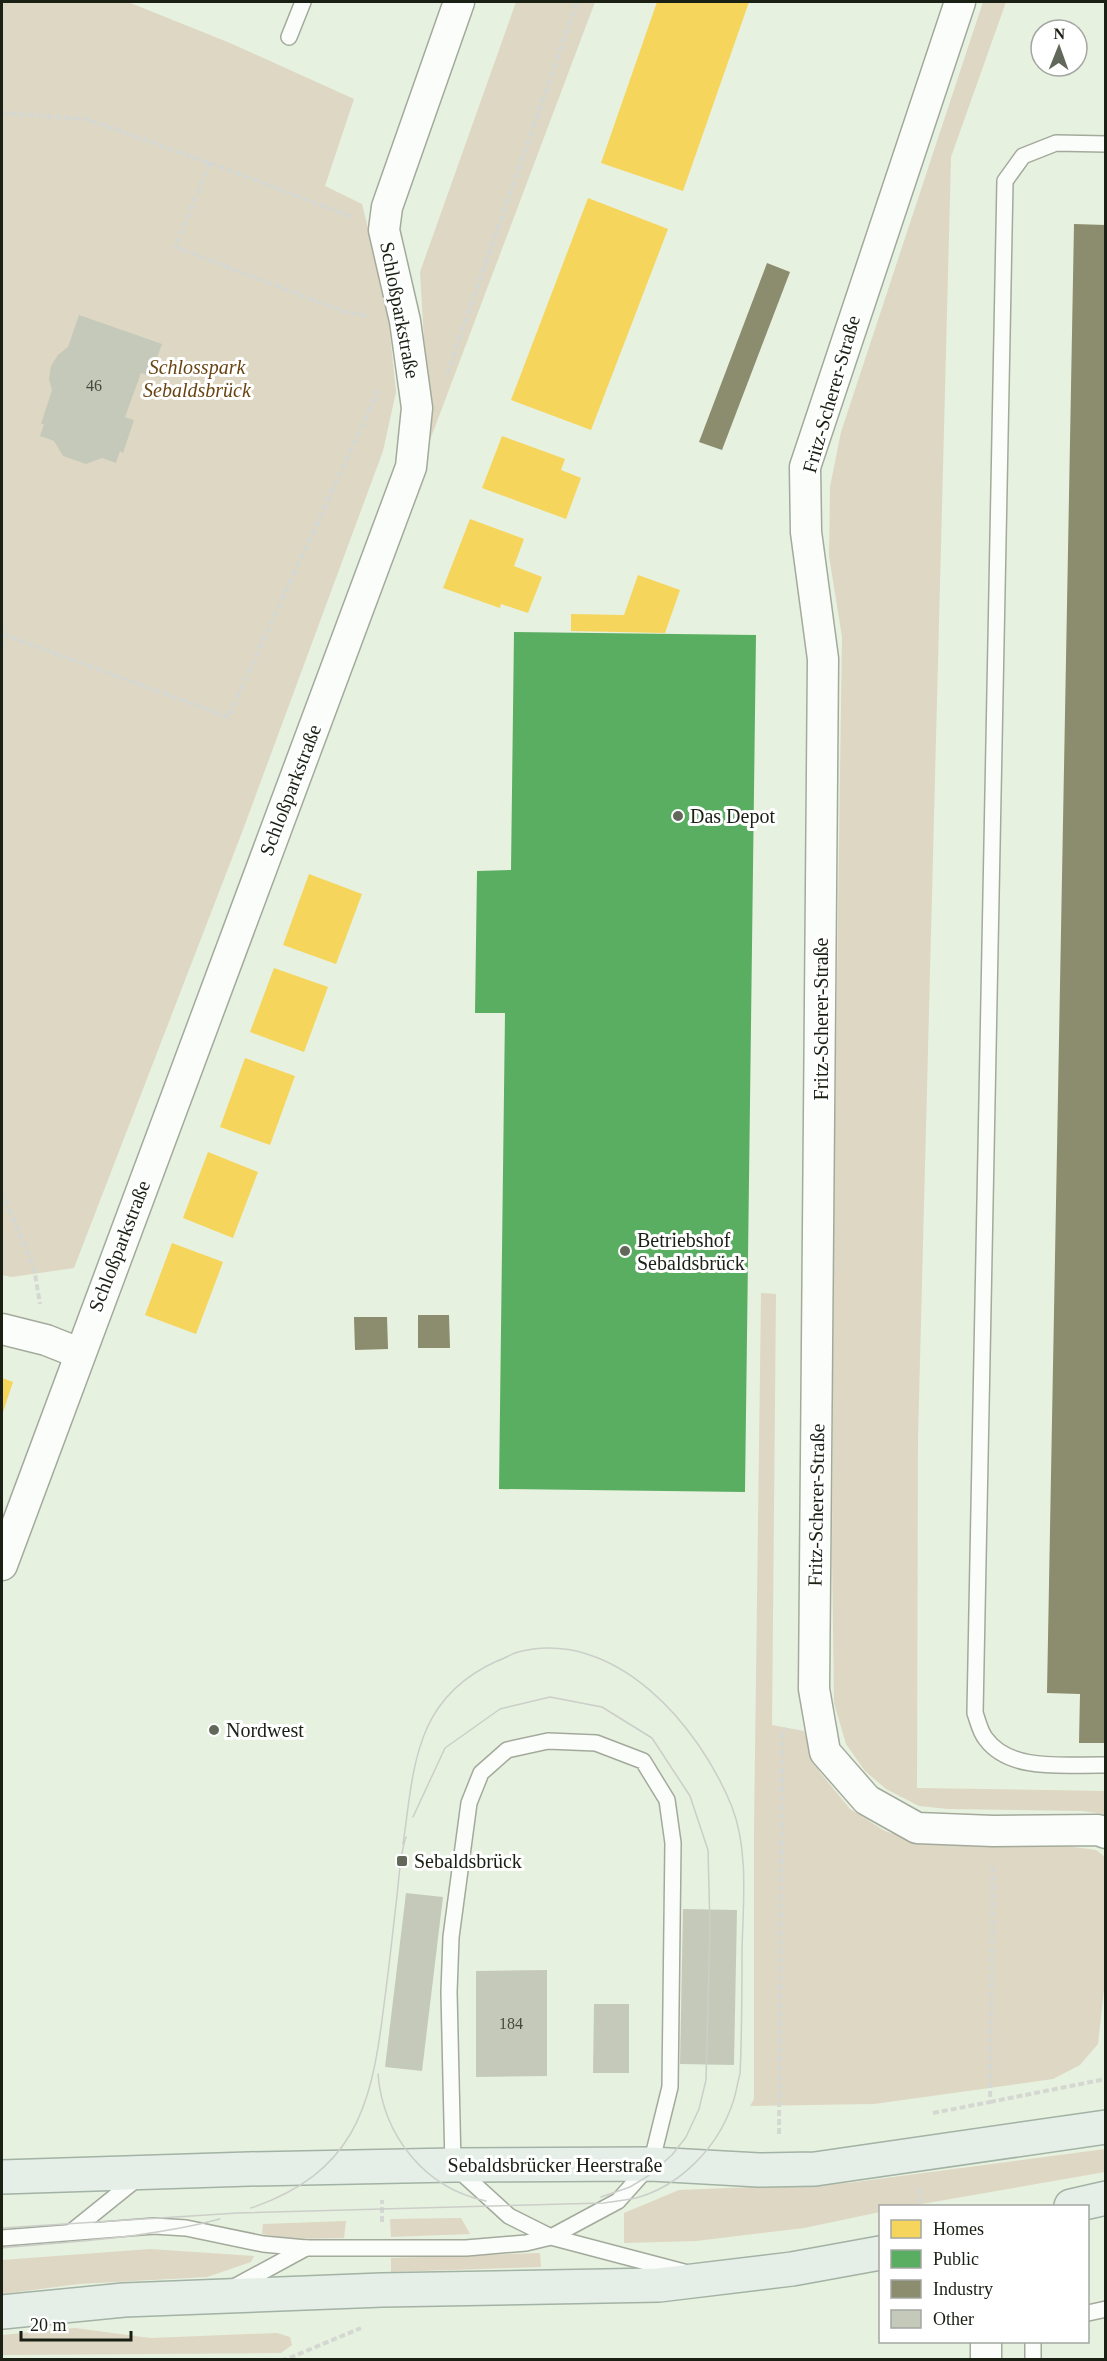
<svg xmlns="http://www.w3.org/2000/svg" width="1107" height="2361" viewBox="0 0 1107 2361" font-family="'Times New Roman',serif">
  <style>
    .green { fill: #ded7c4 }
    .homes { fill: #f6d55c }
    .public { fill: #5aae61 }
    .industry { fill: #8c8c6e }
    .building { fill: #c5c9ba }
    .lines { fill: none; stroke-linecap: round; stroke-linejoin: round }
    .service-casing { stroke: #a3aa9c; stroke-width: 18 }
    .minor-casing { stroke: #a3aa9c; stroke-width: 33 }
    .primary-casing { stroke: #a2b2a4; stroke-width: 36 }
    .path { stroke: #d5d8d2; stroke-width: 4; stroke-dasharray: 6 3; stroke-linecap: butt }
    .service { stroke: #fbfdfa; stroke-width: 15 }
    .minor { stroke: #fbfdfa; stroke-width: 30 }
    .primary { stroke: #e6eee8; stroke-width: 33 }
    .tram { stroke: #cbcec9; stroke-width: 1.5 }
    .poi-dot { fill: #62695b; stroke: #fff; stroke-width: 2 }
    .labels { text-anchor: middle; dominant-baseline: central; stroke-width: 6; stroke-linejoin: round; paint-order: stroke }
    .number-label { font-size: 16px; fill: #454a3e }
    .street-label { font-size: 20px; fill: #1a2014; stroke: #fff }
    .park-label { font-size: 20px; font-style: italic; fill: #694411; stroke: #fff }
    .poi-label { font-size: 20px; fill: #1a2014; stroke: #fff; text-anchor: start }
  </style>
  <rect width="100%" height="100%" fill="#e7f1df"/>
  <g class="green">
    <polygon points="2,2 128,2 230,43 354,99 325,186 362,204 387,305 396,392 383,451 241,835 74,1268 12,1277 2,1275"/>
    <polygon points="516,2 595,2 430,440 420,272"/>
    <polygon points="983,2 1006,2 951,157 918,1438 917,1788 1105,1791 1105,1814 1082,1811 948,1809 919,1806 886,1789 865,1771 846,1744 834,1703 832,1553 834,1188 842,637 829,556 830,487 841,432"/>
    <polygon points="761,1293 776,1294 772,1725 804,1731 819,1771 850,1809 885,1831 923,1844 1059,1845 1096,1850 1105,1857 1106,1971 1098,2044 1080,2065 1053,2079 874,2104 750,2106 754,2099 754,1831"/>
    <polygon points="1105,2149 1105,2172 910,2206 880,2206 880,2212 804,2228 696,2241 624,2243 624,2213 679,2190 848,2183"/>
    <polygon points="461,2218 470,2234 391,2237 390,2219"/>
    <polygon points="346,2221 344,2238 290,2239 262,2234 263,2224"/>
    <polygon points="150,2249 254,2256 251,2262 207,2277 79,2284 2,2294 2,2260"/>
    <polygon points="540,2253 541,2267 391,2272 391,2258"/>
    <polygon points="75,2328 150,2338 277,2333 290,2337 292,2345 281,2353 2,2355 2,2335"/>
  </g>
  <g class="homes">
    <polygon points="657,2 749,2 683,191 601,163"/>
    <polygon points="588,198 668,229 591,430 511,400"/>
    <polygon points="502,436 565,459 561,470 581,478 566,519 482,488"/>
    <polygon points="470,519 524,539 514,566 542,577 528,613 501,604 500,608 443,588"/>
    <polygon points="638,575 680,590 665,633 571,631 571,614 624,615"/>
    <polygon points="309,874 362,894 336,964 283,945"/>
    <polygon points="274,968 328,987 304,1052 250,1032"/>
    <polygon points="245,1058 295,1076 270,1145 220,1127"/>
    <polygon points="208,1152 258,1172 233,1238 183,1218"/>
    <polygon points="172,1243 223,1262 196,1334 145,1315"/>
    <polygon points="2,1378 13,1382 2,1415"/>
  </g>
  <polygon class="public" points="514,632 756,635 745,1492 499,1489 505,1013 475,1013 477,871 511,870"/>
  <g class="industry">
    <polygon points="1074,224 1106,225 1106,1743 1079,1743 1080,1694 1047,1693"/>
    <polygon points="767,263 790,272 722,450 699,442"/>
    <polygon points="418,1315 449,1315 450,1348 418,1348"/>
    <polygon points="354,1317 387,1317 388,1349 355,1350"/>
  </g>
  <g class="building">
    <polygon points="79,315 162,344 150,376 141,373 125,417 134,420 123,453 120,451 116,463 102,458 86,464 63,456 54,441 40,436 44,424 41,424 52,390 49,379 51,366 58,355 68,347"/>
    <polygon points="406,1893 443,1897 422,2071 385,2067"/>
    <polygon points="683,1909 737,1910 734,2065 680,2064"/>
    <polygon points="547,1970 547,2076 476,2077 476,1971"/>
    <polygon points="594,2004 629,2004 629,2073 593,2073"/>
  </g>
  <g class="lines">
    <g class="service-casing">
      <g id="service">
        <polyline points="289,37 303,2"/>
        <path d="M1106 144 1056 143 1023 156 1005 181 975 1713C978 1721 980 1732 986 1739 1011 1773 1068 1764 1106 1765"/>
        <polyline points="71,2232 138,2178"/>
        <polyline points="2,2238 154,2226 186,2228 263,2244 306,2248 466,2248 526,2243 551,2237 618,2201 651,2164 670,2087 673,1843 667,1800 643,1761 596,1743 548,1741 507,1750 481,1773 469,1803 451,1937 449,1992 453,2165 509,2216 551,2237 684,2272"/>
        <polyline points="234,2287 306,2248"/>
        <polyline points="1088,2313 1106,2309"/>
        <polyline points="1033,2360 1033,2342"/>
      </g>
    </g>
    <g class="minor-casing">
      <g id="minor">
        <polyline points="960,2 805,467 806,532 823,659 814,1689 825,1752 867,1800 917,1828 993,1831 1098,1830 1106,1833"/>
        <polyline points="2,1329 46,1340 79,1353"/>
        <polyline points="2,1565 411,467 417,408 405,321 384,230 387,207 459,2"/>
        <polyline points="986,2342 986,2360"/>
      </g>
    </g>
    <g class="primary-casing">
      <g id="primary">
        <polyline points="2,2177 249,2169 453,2165 651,2164 759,2170 815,2169 1106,2127"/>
        <polyline points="1071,2206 1106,2198"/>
        <polyline points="2,2312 124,2300 382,2290 659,2285 792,2269 880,2253"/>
      </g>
    </g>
    <g class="path">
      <polyline points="2,113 86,119 210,163 352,217"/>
      <polyline points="210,163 175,247 345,312 368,316"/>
      <polyline points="447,374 577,2"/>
      <polyline points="2,624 5,635 228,717 379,389"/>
      <polyline points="2,647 5,635"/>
      <polyline points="2,1192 34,1268 40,1304"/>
      <polyline points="990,2102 1106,2079"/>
      <polyline points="933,2113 990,2102 993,1865"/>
      <polyline points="779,2134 782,1733 786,1728"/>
      <polyline points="918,2188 922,2206"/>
      <polyline points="382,2222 382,2200"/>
      <polyline points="281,2360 287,2359 361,2328"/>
    </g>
    <use href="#service" class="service"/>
    <use href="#minor" class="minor"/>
    <use href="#primary" class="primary"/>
    <g class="tram">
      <polyline points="413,1817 445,1748 500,1709 550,1697 602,1707 652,1738 690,1796 708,1850 710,1928 706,2080 699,2109 686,2137 672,2155 648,2176 630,2187 601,2197"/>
      <path d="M378 2074C383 2135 424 2188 486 2201"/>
      <path d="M251 2208C352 2173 371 2111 383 2012 388 1976 392 1940 396 1904 399 1883 399 1857 406 1837"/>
      <path d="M2 2228 238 2213 604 2203C615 2201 626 2200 636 2198 680 2186 717 2148 732 2105 736 2095 737 2084 740 2074 742 2033 742 1992 742 1951 743 1905 749 1851 732 1807 700 1727 616 1627 518 1652 511 1654 504 1659 497 1661 466 1675 441 1697 427 1728 411 1764 409 1805 403 1844"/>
      <path d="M2 2248C75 2241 149 2238 220 2219"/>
    </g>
  </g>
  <g class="poi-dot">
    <circle cx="678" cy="816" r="6"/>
    <circle cx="625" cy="1251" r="6"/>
    <circle cx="214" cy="1730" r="6"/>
    <rect x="396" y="1855" width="12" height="12" rx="3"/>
  </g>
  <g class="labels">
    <g class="number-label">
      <text x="94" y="385">46</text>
      <text x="511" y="2023">184</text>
    </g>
    <g class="street-label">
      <text transform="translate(400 310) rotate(79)">Schloßparkstraße</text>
      <text transform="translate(831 394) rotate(-74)">Fritz-Scherer-Straße</text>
      <text transform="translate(290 790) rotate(-69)">Schloßparkstraße</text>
      <text transform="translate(821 1019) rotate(-90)">Fritz-Scherer-Straße</text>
      <text transform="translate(119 1246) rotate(-69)">Schloßparkstraße</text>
      <text transform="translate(816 1505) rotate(-89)">Fritz-Scherer-Straße</text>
      <text x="555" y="2165">Sebaldsbrücker Heerstraße</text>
    </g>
    <g class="park-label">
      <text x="197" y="367">Schlosspark<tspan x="197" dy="23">Sebaldsbrück</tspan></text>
    </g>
    <g class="poi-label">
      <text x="690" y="816">Das Depot</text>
      <text x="637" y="1240">Betriebshof<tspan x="637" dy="23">Sebaldsbrück</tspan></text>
      <text x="226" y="1730">Nordwest</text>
      <text x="414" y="1861">Sebaldsbrück</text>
    </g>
  </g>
  <rect width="1107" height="2361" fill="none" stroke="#1a2014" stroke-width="6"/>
  <rect x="879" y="2205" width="210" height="138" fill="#ffffff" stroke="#a3a6a1" stroke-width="1.5"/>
  <rect x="891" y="2220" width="30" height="18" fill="#f6d55c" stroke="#a3a6a1" stroke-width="1.5"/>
  <text x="933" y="2235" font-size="18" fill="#1a2014">Homes</text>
  <rect x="891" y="2250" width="30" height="18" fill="#5aae61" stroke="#a3a6a1" stroke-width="1.5"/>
  <text x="933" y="2265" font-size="18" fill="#1a2014">Public</text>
  <rect x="891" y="2280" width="30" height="18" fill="#8c8c6e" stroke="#a3a6a1" stroke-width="1.5"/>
  <text x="933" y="2295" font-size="18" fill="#1a2014">Industry</text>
  <rect x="891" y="2310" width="30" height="18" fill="#c5c9ba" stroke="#a3a6a1" stroke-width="1.5"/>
  <text x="933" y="2325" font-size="18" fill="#1a2014">Other</text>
  <g transform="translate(1059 48) rotate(1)"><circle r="28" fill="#ffffff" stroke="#a3a6a1" stroke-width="1.5"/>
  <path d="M0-4.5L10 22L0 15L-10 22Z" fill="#62695b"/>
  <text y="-9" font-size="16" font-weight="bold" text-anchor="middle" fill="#1a2014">N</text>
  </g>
  <path d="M21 2331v9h110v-9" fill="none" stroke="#1a2014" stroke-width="3"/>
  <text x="30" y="2331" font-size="18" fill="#1a2014" stroke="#ffffff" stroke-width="4.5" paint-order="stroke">20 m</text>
</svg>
